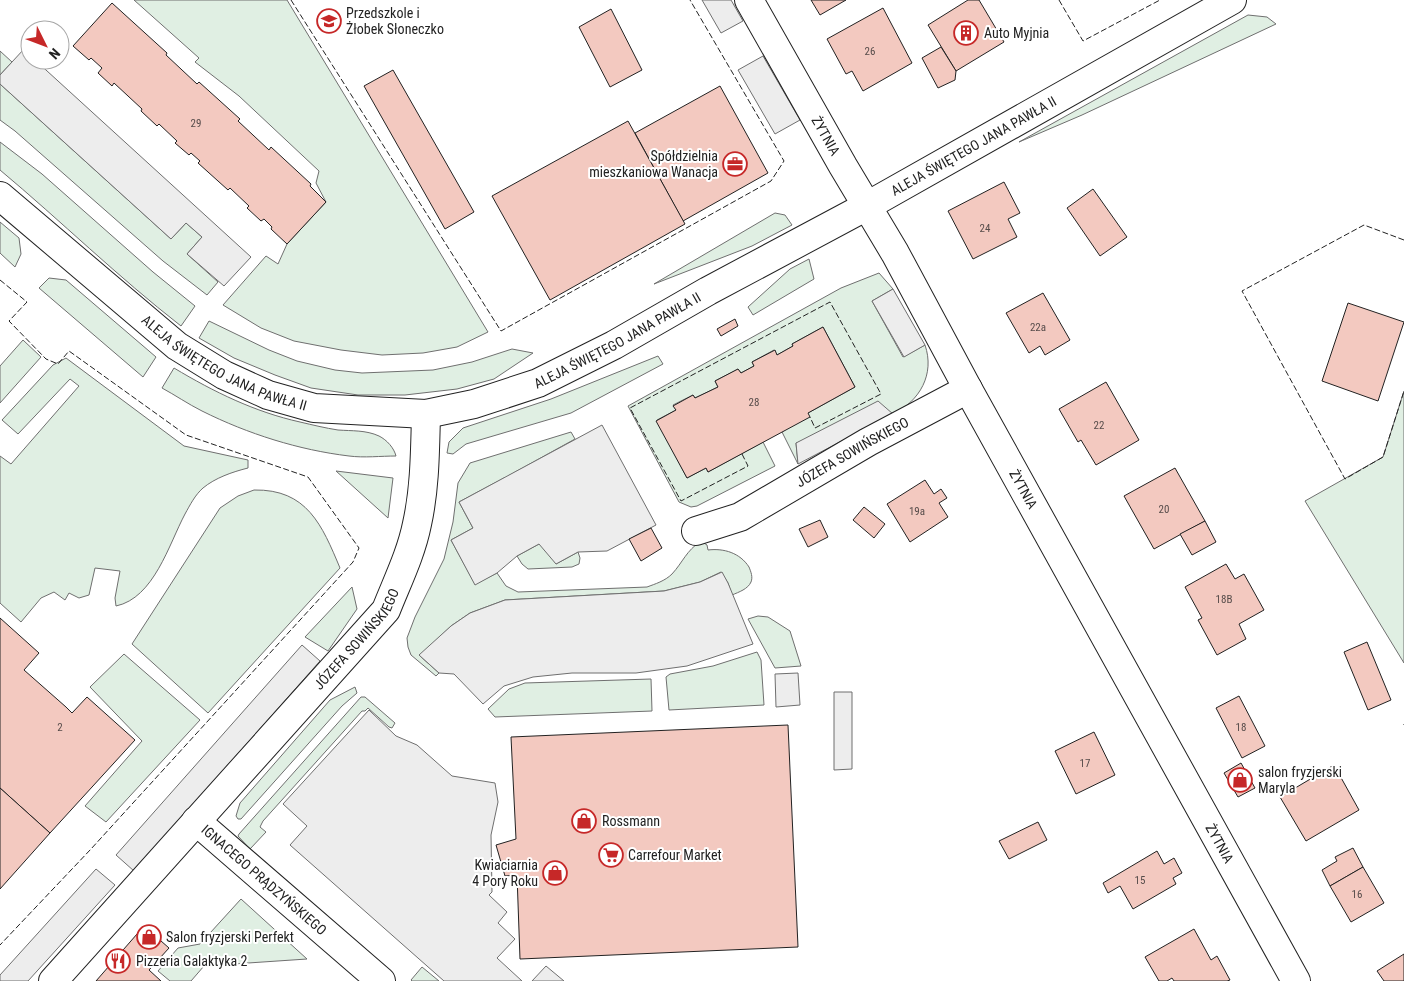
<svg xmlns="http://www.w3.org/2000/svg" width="1404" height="981" viewBox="0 0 1404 981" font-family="'Roboto Condensed',sans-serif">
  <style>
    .green { fill: #e0efe3; stroke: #6f6f6f }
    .parking { fill: #ededed; stroke: #6f6f6f }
    .building { fill: #f3c9c0; stroke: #222 }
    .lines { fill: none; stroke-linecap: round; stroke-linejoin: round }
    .street-casing { stroke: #222; stroke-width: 30 }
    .street { stroke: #fff; stroke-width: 28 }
    .fence { stroke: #222; stroke-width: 1; stroke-dasharray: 6 2.5; stroke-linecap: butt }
    .labels { text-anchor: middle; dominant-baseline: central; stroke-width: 4; stroke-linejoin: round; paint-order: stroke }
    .number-label { font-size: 11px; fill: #564c4a }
    .poi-label { font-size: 14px; fill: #222; stroke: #fff; text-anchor: start }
    .street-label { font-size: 14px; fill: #222; stroke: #fff }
  </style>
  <rect width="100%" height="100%" fill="#fff"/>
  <g class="green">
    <polygon points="134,0 287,0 488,332 457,347 423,353 382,355 341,350 294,341 261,328 223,305 266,256 278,264 287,244 326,202 316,183 319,171 239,96 195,62 199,58"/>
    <polygon points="1248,15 1267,17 1276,24 1082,115 1019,142"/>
    <polygon points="0,51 12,62 0,75"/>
    <polygon points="0,84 171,239 186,223 202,237 187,254 218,282 207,295 163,261 15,131 0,120"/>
    <path d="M0 142 42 174 153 272 195 306 181 326C118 277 61 221 0 170Z"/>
    <polygon points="775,213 785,215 792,225 752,246 654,284"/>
    <polygon points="0,222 19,238 21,254 15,267 0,253"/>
    <polygon points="809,259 814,279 753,315 748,307 790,269"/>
    <path d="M879 273 893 289 872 301 903 357 925 345C935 374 920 401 893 414L796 443 798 464 782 432 808 413 855 387 823 327 792 344 793 346 777 355 774 350 752 362 754 366 741 373 738 369 715 381 718 387 695 398 693 395 673 405 676 410 657 420 687 478 706 468 708 472 763 442 775 466 697 506 691 507 679 502 628 406 841 288Z"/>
    <polygon points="49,278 66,280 156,357 143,377 39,288"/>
    <polygon points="209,321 269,350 297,361 335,370 362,373 433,370 472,362 512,349 533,353 494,379 457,389 405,395 358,395 311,388 275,375 234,358 199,338"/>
    <polygon points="23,340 41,357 0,403 0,366"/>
    <polygon points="658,356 663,364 571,413 466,444 453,454 447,453 449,442 463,428 551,399"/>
    <path d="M66 358 184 446 248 460V468C232 472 215 478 203 488 195 495 190 505 185 514 169 544 154 598 116 606L115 598 120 571 95 568 89 595 79 598 69 593 65 600 54 592 41 598 21 622 0 603V456L11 464 79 386 70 379 18 434 2 420 53 365Z"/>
    <path d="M174 368C214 392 255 412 300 422 313 425 325 428 338 430 352 431 366 430 379 436 387 440 394 448 396 456 381 456 364 458 349 456 299 450 248 434 202 411 188 404 175 395 162 388Z"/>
    <polygon points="1404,391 1404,663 1305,501 1383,457"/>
    <path d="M571 432 575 439 508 476 556 564 578 552 580 558 579 564 572 567 528 569 522 564 517 556 539 544 504 478 459 502 473 528 451 540 475 584 497 573 506 586 518 592 647 587C655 584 665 581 672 574 683 562 686 551 701 541L707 545 708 550C724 548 740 553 749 567 751 572 753 577 751 582 748 589 739 592 732 595L728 583 721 572 700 582 664 591 505 600 470 613 451 626 420 656 439 673 436 676 411 655 408 647 407 638 415 617 444 559 453 522 458 483 470 463Z"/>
    <polygon points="336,471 393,478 388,518"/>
    <path d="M254 490C307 489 322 525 340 568L208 713 132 644 220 508 238 496Z"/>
    <polygon points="352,587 357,609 328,651 305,637"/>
    <polygon points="758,616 768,617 790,631 801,666 775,668 748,619"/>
    <polygon points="757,652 761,660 764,705 669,710 666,677 670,674 713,666"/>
    <polygon points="124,654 200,720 106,822 85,806 142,741 90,687"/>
    <polygon points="651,679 652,711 495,717 488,709 509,689 525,683"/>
    <polygon points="355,687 357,693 342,706 241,819 238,819 236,816 240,803 330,700"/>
    <polygon points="361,697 365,697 395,723 392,728 389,727 368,708 365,711 362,711 263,821 260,827 266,832 250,849 238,836 239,834"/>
    <polygon points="241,899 307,959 204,966 191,981 170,981 158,971 178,948 200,944"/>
    <polygon points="422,967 439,981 412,981 411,980"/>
  </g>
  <g class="parking">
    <polygon points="702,0 731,0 743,21 721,33"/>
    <polygon points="24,49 30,55 30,60 35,60 251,257 224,286 187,254 202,237 186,223 171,239 0,84 0,75"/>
    <polygon points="763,56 800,120 775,134 738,70"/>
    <polygon points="893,289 925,345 904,357 872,301"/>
    <polygon points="878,401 893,414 798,464 796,443"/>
    <polygon points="602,425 656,525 607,551 578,552 556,564 539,544 517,556 497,573 475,585 451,540 473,528 459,502"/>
    <polygon points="722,572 728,583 753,644 687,666 636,673 572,673 533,677 504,686 483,704 454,674 439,673 419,655 451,626 470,613 505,600 664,591 700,582"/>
    <polygon points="302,645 320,661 134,871 116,855"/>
    <polygon points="798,673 800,705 776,707 775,674"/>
    <polygon points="834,692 852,692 852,769 834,770"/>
    <polygon points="369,710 396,736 417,745 452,776 495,783 498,802 491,835 492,892 489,895 507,912 498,923 515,939 497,958 522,981 444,981 290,845 307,826 283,804"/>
    <polygon points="96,869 115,885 28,981 0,981 0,975"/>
    <polygon points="546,966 564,981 532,981"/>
  </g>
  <g class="building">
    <polygon points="811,0 846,0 820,15"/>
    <polygon points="968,0 979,0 1004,42 956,71 928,25"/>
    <polygon points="112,3 167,53 166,55 197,84 199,82 240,119 238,121 269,150 271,147 311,184 310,186 326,202 287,244 271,229 272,227 264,219 261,221 247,208 249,206 230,188 228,190 198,163 200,161 191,153 189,155 175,143 177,141 159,124 157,126 141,111 142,109 114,83 112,86 98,73 102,68 91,58 89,60 73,46"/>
    <polygon points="883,8 912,63 863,91 852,71 846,74 827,39"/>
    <polygon points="611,9 642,70 610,87 579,27"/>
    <polygon points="941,47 956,71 955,80 938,88 922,58"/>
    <polygon points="393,70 474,212 445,229 364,86"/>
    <polygon points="720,86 768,173 683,221 635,133"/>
    <polygon points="628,121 685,224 550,300 492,196"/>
    <polygon points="1004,182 1020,213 1008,219 1017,237 973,259 948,211"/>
    <polygon points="1093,189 1127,237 1100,256 1067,208"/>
    <polygon points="1043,293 1070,340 1045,355 1040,346 1029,353 1006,313"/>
    <polygon points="1348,303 1404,322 1378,401 1322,381"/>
    <polygon points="735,319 738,326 721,336 717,329"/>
    <polygon points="823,327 855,387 808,413 810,417 708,472 706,468 687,478 656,421 676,410 673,406 693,395 695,398 718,387 715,381 738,369 741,373 754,366 752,362 775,350 777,355 793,346 792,344"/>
    <polygon points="1106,382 1139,440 1096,465 1081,440 1078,442 1059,409"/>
    <polygon points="1175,468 1205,521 1154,549 1124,496"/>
    <polygon points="925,480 934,494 941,489 947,498 939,503 948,517 910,542 887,504"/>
    <polygon points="864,507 885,524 874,538 853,520"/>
    <polygon points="820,520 828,537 808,547 799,529"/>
    <polygon points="1205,521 1216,542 1192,555 1180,534"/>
    <polygon points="651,528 662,548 641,561 629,539"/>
    <polygon points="1226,564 1235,579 1244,574 1264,610 1239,624 1246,639 1217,655 1198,620 1202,618 1185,587"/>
    <polygon points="0,618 39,653 24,670 66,707 72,713 87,697 135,740 50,833 0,788"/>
    <polygon points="1367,642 1391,700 1368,710 1344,652"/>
    <polygon points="1239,696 1265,746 1242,758 1216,708"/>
    <polygon points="788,725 798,947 520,959 517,875 505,876 496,845 516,839 511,737"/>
    <polygon points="1094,732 1115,775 1076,794 1055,751"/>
    <polygon points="1241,763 1255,788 1238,797 1224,773"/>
    <polygon points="1334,765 1359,810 1306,841 1280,797"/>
    <polygon points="0,788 50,833 0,889"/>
    <polygon points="1038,822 1047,840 1009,859 999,841"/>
    <polygon points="1353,848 1363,867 1330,886 1322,870 1337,861 1335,857"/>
    <polygon points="1157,851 1164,864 1174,858 1182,873 1173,878 1176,884 1133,909 1120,886 1108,893 1103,883"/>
    <polygon points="1363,867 1384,903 1351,922 1330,886"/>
    <polygon points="144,926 169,948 149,970 161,981 96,981"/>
    <polygon points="1194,929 1211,960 1217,956 1230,980 1227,981 1174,981 1172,978 1167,981 1159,981 1145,957"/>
    <polygon points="1404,954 1404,981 1384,981 1377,971"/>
  </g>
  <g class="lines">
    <g class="street-casing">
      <g id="street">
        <path id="s1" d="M749 0 843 166 895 253 968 389 1296 981"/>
        <path id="s2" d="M0 196 177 346 224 375 268 395 314 408 426 414 474 404 538 383 614 345 708 291 867 206 1232 0"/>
        <path id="s3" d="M696 531 740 517 868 442 968 389"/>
        <path id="s4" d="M196 821 381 981"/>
        <path id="s5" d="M53 981 386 610C397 582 411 554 417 524 425 488 425 451 426 414"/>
      </g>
    </g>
    <use href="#street" class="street"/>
    <g class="fence">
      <polyline points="291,0 501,331 771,181 784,161 690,0"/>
      <polyline points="1059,0 1083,41 1160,0"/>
      <polyline points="1404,240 1364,225 1242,291 1345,479 1383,457 1404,391"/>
      <polyline points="0,280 27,302 9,321 46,359 58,364 69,351 186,435 308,477 359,548 353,562 91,849 0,945"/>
      <polyline points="742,454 748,466 681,501 630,408 830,302 881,394 815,428 810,417"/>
      <polyline points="1404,724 1404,725"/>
    </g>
  </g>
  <defs>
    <g id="school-ring" transform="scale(1.25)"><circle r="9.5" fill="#fff" stroke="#c62828" stroke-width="1.5"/><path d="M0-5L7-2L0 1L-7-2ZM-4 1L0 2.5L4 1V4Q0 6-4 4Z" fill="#c62828"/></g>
    <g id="building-ring" transform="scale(1.25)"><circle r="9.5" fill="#fff" stroke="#c62828" stroke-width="1.5"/><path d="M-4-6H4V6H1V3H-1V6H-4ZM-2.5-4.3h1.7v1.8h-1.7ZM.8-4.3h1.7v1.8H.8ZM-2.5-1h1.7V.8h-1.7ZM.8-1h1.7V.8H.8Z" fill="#c62828"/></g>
    <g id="office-ring" transform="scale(1.25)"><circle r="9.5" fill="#fff" stroke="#c62828" stroke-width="1.5"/><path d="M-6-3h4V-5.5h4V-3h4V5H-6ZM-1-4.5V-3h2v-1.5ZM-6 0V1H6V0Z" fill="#c62828"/></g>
    <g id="shop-ring" transform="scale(1.25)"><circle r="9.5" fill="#fff" stroke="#c62828" stroke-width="1.5"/><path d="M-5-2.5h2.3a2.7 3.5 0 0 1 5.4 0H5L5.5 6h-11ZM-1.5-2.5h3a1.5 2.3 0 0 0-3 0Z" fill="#c62828"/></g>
    <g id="supermarket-ring" transform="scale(1.25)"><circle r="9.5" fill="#fff" stroke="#c62828" stroke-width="1.5"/><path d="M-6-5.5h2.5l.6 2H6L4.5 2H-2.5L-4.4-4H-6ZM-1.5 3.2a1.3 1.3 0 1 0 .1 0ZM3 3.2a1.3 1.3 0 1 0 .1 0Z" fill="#c62828"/></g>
    <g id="restaurant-ring" transform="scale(1.25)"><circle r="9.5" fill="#fff" stroke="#c62828" stroke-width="1.5"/><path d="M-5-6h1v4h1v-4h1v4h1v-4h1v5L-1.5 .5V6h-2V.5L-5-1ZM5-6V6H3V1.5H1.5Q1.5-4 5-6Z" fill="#c62828"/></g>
  </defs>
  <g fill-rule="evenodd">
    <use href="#school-ring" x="329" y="21"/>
    <use href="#building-ring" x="966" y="33"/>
    <use href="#office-ring" x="735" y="164"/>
    <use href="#shop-ring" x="1240" y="780"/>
    <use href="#shop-ring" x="584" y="821"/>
    <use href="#supermarket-ring" x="611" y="855"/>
    <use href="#shop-ring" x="555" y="873"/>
    <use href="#shop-ring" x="149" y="937"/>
    <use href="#restaurant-ring" x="118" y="961"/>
  </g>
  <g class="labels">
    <g class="number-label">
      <text x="870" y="51">26</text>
      <text x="196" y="123">29</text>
      <text x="985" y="228">24</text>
      <text x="1038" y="327">22a</text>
      <text x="754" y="402">28</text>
      <text x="1099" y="425">22</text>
      <text x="1164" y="509">20</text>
      <text x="917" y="511">19a</text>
      <text x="1224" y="599">18B</text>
      <text x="60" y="727">2</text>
      <text x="1241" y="727">18</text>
      <text x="1085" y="763">17</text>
      <text x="1140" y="880">15</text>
      <text x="1357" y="894">16</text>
    </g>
    <g class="poi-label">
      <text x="346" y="13">Przedszkole i<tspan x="346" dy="16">Żłobek Słoneczko</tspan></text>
      <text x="984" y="33">Auto Myjnia</text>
      <text x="718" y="156" text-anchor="end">Spółdzielnia<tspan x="718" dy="16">mieszkaniowa Wanacja</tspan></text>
      <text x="1258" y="772">salon fryzjerski<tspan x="1258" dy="16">Maryla</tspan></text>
      <text x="602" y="821">Rossmann</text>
      <text x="628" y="855">Carrefour Market</text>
      <text x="538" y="865" text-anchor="end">Kwiaciarnia<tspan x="538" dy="16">4 Pory Roku</tspan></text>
      <text x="166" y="937">Salon fryzjerski Perfekt</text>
      <text x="136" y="961">Pizzeria Galaktyka 2</text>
    </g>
    <g class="street-label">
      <text stroke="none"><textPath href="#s1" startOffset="156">ŻYTNIA</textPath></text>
      <text stroke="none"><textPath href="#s2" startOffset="1108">ALEJA ŚWIĘTEGO JANA PAWŁA II</textPath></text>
      <text stroke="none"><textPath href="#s2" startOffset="702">ALEJA ŚWIĘTEGO JANA PAWŁA II</textPath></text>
      <text stroke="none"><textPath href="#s2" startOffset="282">ALEJA ŚWIĘTEGO JANA PAWŁA II</textPath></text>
      <text stroke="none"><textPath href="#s3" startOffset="176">JÓZEFA SOWIŃSKIEGO</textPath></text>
      <text stroke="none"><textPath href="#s1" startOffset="561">ŻYTNIA</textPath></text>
      <text stroke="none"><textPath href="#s5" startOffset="458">JÓZEFA SOWIŃSKIEGO</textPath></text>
      <text stroke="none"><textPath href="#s1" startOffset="966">ŻYTNIA</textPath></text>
      <text stroke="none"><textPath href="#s4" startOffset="90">IGNACEGO PRĄDZYŃSKIEGO</textPath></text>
    </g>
  </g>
  <g transform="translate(45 45) rotate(132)"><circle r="24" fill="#ffffff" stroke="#a7a7a7"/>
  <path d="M0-4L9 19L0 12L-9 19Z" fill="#c62828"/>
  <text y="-8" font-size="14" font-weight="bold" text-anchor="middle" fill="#222222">N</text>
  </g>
</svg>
